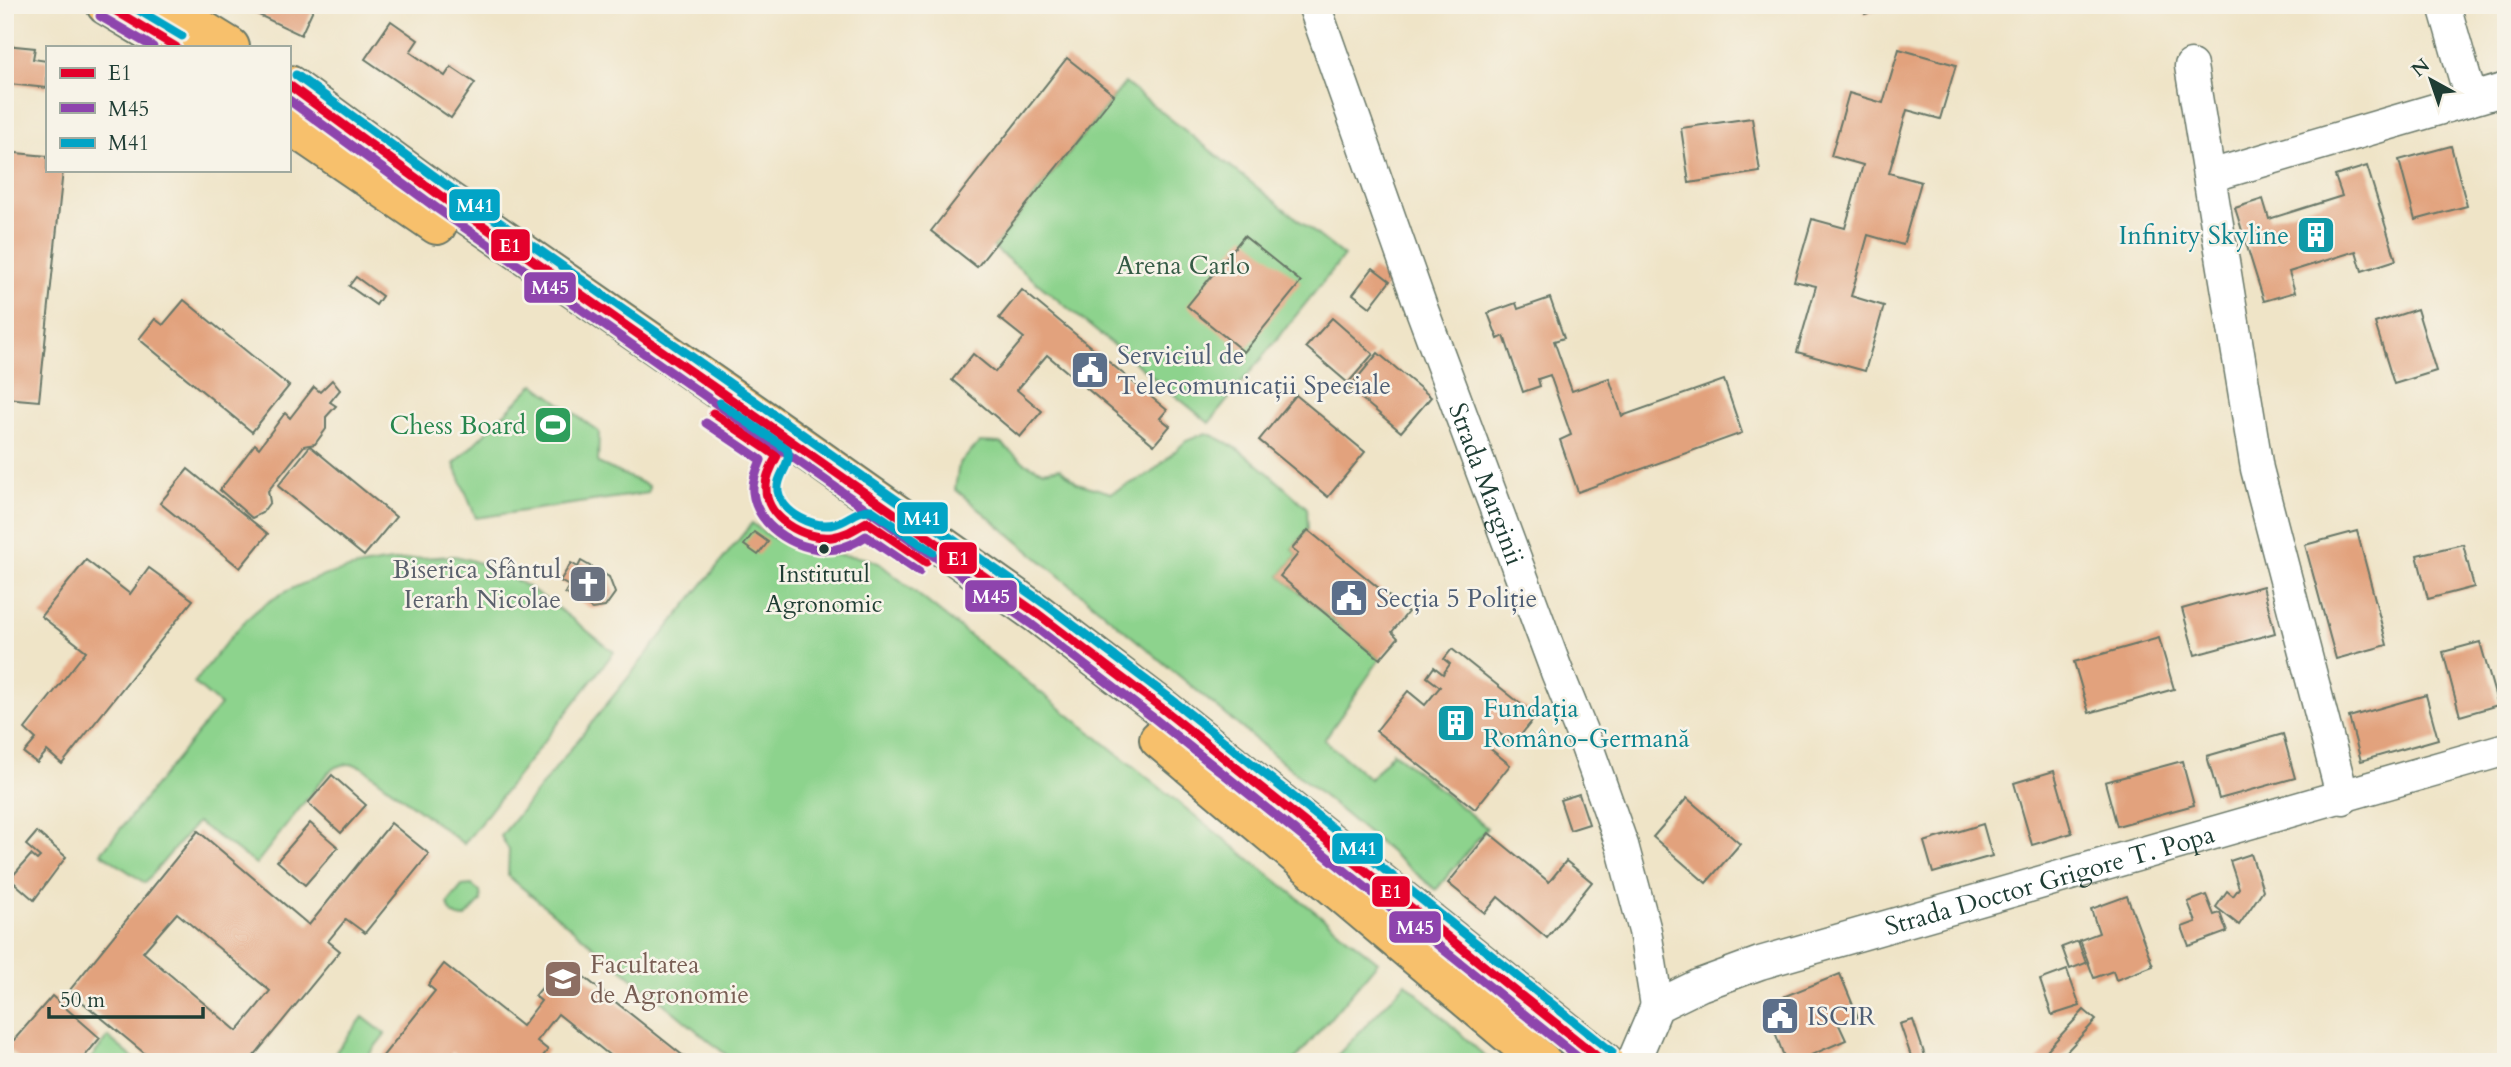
<svg xmlns="http://www.w3.org/2000/svg" width="2511" height="1067" viewBox="0 0 2511 1067" font-family="Cardo,serif">
  <style>
    .green { fill: #8dd38d; stroke: #568860; stroke-width: 2 }
    .building { fill: #e2a27d; fill-rule: evenodd }
    .lines { fill: none; stroke-linecap: round; stroke-linejoin: round }
    .minor-casing { stroke: #687767; stroke-width: 35 }
    .major-casing { stroke: #687767; stroke-width: 42 }
    .minor { stroke: #fff; stroke-width: 32 }
    .major { stroke: #f7c06c; stroke-width: 38 }
    .bus-1-casing { stroke: #f7f3e8; stroke-width: 14 }
    .bus-2-casing { stroke: #f7f3e8; stroke-width: 14 }
    .bus-3-casing { stroke: #f7f3e8; stroke-width: 14 }
    .bus-1 { stroke: #e4002b; stroke-width: 9 }
    .bus-2 { stroke: #8e44ad; stroke-width: 9 }
    .bus-3 { stroke: #02a4c6; stroke-width: 9 }
    .bus-dot { fill: #1f3d34; stroke: #f7f3e8; stroke-width: 2.5 }
    .labels { text-anchor: middle; dominant-baseline: central; stroke-width: 5; stroke-linejoin: round; paint-order: stroke }
    .bus-label { font-size: 24px; fill: #1f3d34; stroke: #f7f3e8 }
    .culture-label { font-size: 26px; fill: #0d838f; stroke: #f7f3e8; text-anchor: end }
    .park-label { font-size: 26px; fill: #355b46; stroke: #f7f3e8 }
    .service-label { font-size: 26px; fill: #4e5e75; stroke: #f7f3e8; text-anchor: start }
    .leisure-label { font-size: 26px; fill: #27864d; stroke: #f7f3e8; text-anchor: end }
    .street-label { font-size: 26px; fill: #1f3d34; stroke: #f7f3e8 }
    .worship-label { font-size: 26px; fill: #5b616d; stroke: #f7f3e8; text-anchor: end }
    .education-label { font-size: 26px; fill: #785e54; stroke: #f7f3e8; text-anchor: start }
    .line-badge { stroke: #f7f3e8; stroke-width: 2.5 }
    .badge-label { font-size: 19px; text-anchor: middle; font-weight: bold; fill: #fff }
  </style>
  <rect width="100%" height="100%" fill="#f7f3e8"/>
  <filter id="ink" filterUnits="userSpaceOnUse"><feTurbulence type="fractalNoise" baseFrequency=".0143" numOctaves="2"/><feDisplacementMap in="SourceGraphic" scale="14" xChannelSelector="R" yChannelSelector="G"/><feConvolveMatrix kernelMatrix="1 2 1 2 8 2 1 2 1" color-interpolation-filters="sRGB"/></filter>
  <filter id="wash" filterUnits="userSpaceOnUse"><feTurbulence type="fractalNoise" baseFrequency=".00686" numOctaves="4" result="noise"/><feDisplacementMap in="SourceGraphic" scale="28" xChannelSelector="R" yChannelSelector="G"/><feGaussianBlur stdDeviation="1.57" result="paint"/><feColorMatrix in="noise" values="0 0 0 0 0 0 0 0 0 0 0 0 0 0 0 0 0 1.4 0 .05"/><feComposite in="paint" operator="in"/></filter>
  <g filter="url(#wash)">
    <rect width="100%" height="100%" fill="#efe4c7"/>
    <g class="green">
      <polygon points="1125,83 1344,256 1209,423 993,247"/>
      <polygon points="534,384 599,432 598,463 649,486 648,493 476,518 454,464"/>
      <path d="M1206 433C1245 447 1276 481 1307 508L1308 530 1292 549 1298 554 1280 576 1380 659 1324 740 1370 779 1393 752 1487 828 1436 890 955 489 959 464 980 442 1000 443 1025 463 1043 471 1060 468 1077 483 1111 493 1150 474 1186 441Z"/>
      <path d="M752 523C767 536 785 545 805 551 830 557 856 552 880 564L1378 962 1293 1062H735L508 876 509 850 501 836Z"/>
      <path d="M455 556C518 570 564 613 614 652L464 844 362 767C348 761 336 764 326 775L256 864 197 822 145 883 101 853 220 705 194 683C215 658 235 627 261 607 316 567 390 559 455 556Z"/>
      <path d="M472 885 480 892 481 901 465 918C454 917 450 914 448 903L462 886Z"/>
      <polygon points="1406,983 1491,1062 1331,1062"/>
      <polygon points="363,1017 385,1034 363,1062 328,1062"/>
      <polygon points="108,1037 138,1062 88,1062"/>
    </g>
    <g id="blocks">
      <g class="building">
        <polygon points="238,5 315,5 301,35"/>
        <polygon points="1862,5 1890,5 1890,6 1865,14"/>
        <polygon points="391,21 418,40 410,52 445,76 451,67 475,83 451,118 365,59"/>
        <polygon points="5,45 35,48 33,59 47,61 47,88 9,84 10,74 5,74"/>
        <polygon points="1899,49 1956,65 1940,119 1907,110 1889,173 1921,182 1903,245 1868,235 1851,296 1884,306 1865,371 1797,352 1816,286 1794,281 1812,219 1845,228 1863,165 1831,156 1849,93 1883,103"/>
        <polygon points="1067,58 1114,95 977,267 931,231"/>
        <polygon points="1752,118 1760,172 1689,183 1681,128"/>
        <polygon points="2451,146 2467,206 2415,220 2399,160"/>
        <polygon points="5,152 47,156 47,170 63,170 39,401 5,398"/>
        <polygon points="2367,166 2396,260 2362,271 2356,251 2289,272 2295,292 2264,301 2235,208 2263,199 2269,219 2342,196 2335,176"/>
        <polygon points="1244,236 1301,282 1244,352 1187,306"/>
        <polygon points="1373,268 1390,281 1370,307 1353,294"/>
        <polygon points="356,277 382,296 376,305 349,286"/>
        <polygon points="1022,290 1167,410 1160,418 1170,426 1154,445 1047,355 1017,390 1042,411 1020,437 952,380 973,354 995,372 1024,338 999,318"/>
        <polygon points="1550,298 1564,338 1554,341 1572,391 1609,378 1622,416 1724,380 1742,433 1578,492 1560,440 1571,435 1550,375 1538,379 1540,386 1523,392 1504,336 1498,339 1488,313 1516,303 1518,309"/>
        <polygon points="184,300 289,386 252,432 139,339 155,319 163,325"/>
        <polygon points="2417,309 2436,371 2394,384 2375,323"/>
        <polygon points="1332,318 1373,354 1348,383 1306,347"/>
        <polygon points="1378,353 1431,397 1401,432 1349,388"/>
        <polygon points="332,380 340,390 330,402 336,406 326,417 326,429 315,444 304,446 268,491 270,502 262,513 252,518 220,490 255,444 259,448 285,413 290,418 314,387 320,392"/>
        <polygon points="1296,395 1365,452 1328,497 1259,440"/>
        <polygon points="310,446 396,517 364,556 278,486"/>
        <polygon points="188,469 268,534 240,568 160,503"/>
        <polygon points="1308,530 1408,612 1392,632 1398,638 1380,659 1280,576 1298,554 1292,549"/>
        <polygon points="2357,531 2387,645 2336,659 2305,545"/>
        <polygon points="754,532 768,542 758,555 744,545"/>
        <polygon points="2463,544 2474,587 2428,599 2417,555"/>
        <polygon points="86,560 130,594 149,568 193,600 62,764 47,751 37,763 24,753 36,739 25,729 86,651 41,616"/>
        <polygon points="581,561 609,577 615,593 605,607 592,609 565,593 569,586 560,581 571,563 578,567"/>
        <polygon points="2263,586 2275,633 2195,655 2182,609"/>
        <polygon points="2159,638 2174,689 2089,713 2074,662"/>
        <polygon points="2480,642 2498,705 2460,716 2443,652"/>
        <polygon points="1452,649 1536,716 1513,745 1498,732 1487,746 1510,765 1475,809 1376,731 1408,691 1425,705 1440,687 1427,677 1434,667 1443,674 1450,664 1444,659"/>
        <polygon points="2426,695 2438,739 2361,761 2349,717"/>
        <polygon points="2283,734 2295,778 2219,799 2207,756"/>
        <polygon points="2182,761 2194,805 2117,826 2105,782"/>
        <polygon points="2054,771 2072,833 2032,845 2014,783"/>
        <polygon points="332,775 366,805 341,833 308,803"/>
        <polygon points="1579,794 1589,824 1570,830 1560,800"/>
        <polygon points="1687,798 1740,844 1706,883 1653,837"/>
        <polygon points="310,823 338,847 305,885 277,861"/>
        <path d="M391 823 429 854 365 933 346 919 328 941 340 951 249 1062H155L69 991 198 831 309 925ZM177 913 270 991 237 1031 143 952Z"/>
        <polygon points="1983,824 1992,856 1933,873 1924,842"/>
        <polygon points="37,832 66,857 34,900 10,879 31,855 37,860 40,857 26,845"/>
        <polygon points="1489,833 1549,882 1566,861 1592,882 1547,938 1498,897 1485,913 1448,883"/>
        <polygon points="2251,854 2263,890 2239,925 2216,907 2227,891 2233,896 2239,888 2230,861"/>
        <polygon points="2206,895 2214,915 2220,913 2227,932 2189,946 2182,927 2196,922 2188,902"/>
        <polygon points="2127,896 2153,966 2116,980 2113,971 2094,978 2080,940 2099,933 2091,909"/>
        <polygon points="2078,941 2086,963 2070,969 2062,947"/>
        <polygon points="564,961 691,1062 618,1062 558,1014 537,1041 548,1050 538,1062 465,1062 453,1052 445,1062 378,1062 435,991 428,985 444,964 522,1026 541,1001 535,996"/>
        <polygon points="2067,970 2080,1006 2052,1015 2040,980"/>
        <polygon points="1840,974 1858,1017 1839,1025 1846,1040 1811,1055 1813,1062 1786,1062 1771,1021 1775,1005 1785,996"/>
        <polygon points="52,996 100,1038 80,1062 23,1062 7,1048"/>
        <polygon points="2084,1010 2096,1020 2057,1062 2036,1062"/>
        <polygon points="1913,1020 1926,1059 1918,1062 1913,1062 1900,1024"/>
      </g>
    </g>
  </g>
  <g filter="url(#ink)">
    <use href="#blocks" fill-opacity="0" stroke="#687767" stroke-width="2"/>
    <g class="lines">
      <g class="minor-casing">
        <g id="minor">
          <path id="s1" d="M1314 5 1422 310 1557 672 1585 741 1622 845 1645 931 1657 1006"/>
          <polyline points="2444,5 2471,99"/>
          <polyline points="2191,66 2257,469 2343,798"/>
          <polyline points="2210,176 2506,89"/>
          <path id="s2" d="M1633 1062 1657 1006 1700 985 1760 963 2506 749"/>
        </g>
      </g>
      <g class="major-casing">
        <g id="major">
          <polyline points="106,5 176,47"/>
          <polyline points="162,5 230,47"/>
          <polyline points="289,85 442,197 769,424 1038,614 1163,709 1604,1062"/>
          <polyline points="289,124 437,225"/>
          <polyline points="1159,739 1542,1062"/>
        </g>
      </g>
      <use href="#minor" class="minor"/>
      <use href="#major" class="major"/>
      <g class="bus-1-casing">
        <g id="bus-1">
          <polyline points="106,5 176,47"/>
          <polyline points="289,85 442,197 1038,614 1163,709 1604,1062"/>
          <path d="M713 413 777 456C772 465 766 476 766 486 764 518 805 540 832 537 845 536 856 528 867 522L926 562"/>
        </g>
      </g>
      <g class="bus-2-casing">
        <g id="bus-2">
          <polyline points="100,16 153,47"/>
          <polyline points="289,100 435,207 1031,624 1155,719 1584,1062"/>
          <path d="M706 423 761 460C757 470 752 481 753 492 757 529 802 554 836 549 847 547 857 542 866 536L919 572"/>
        </g>
      </g>
      <g class="bus-3-casing">
        <g id="bus-3">
          <polyline points="130,5 182,36"/>
          <polyline points="296,75 449,187 1045,604 1171,699 1612,1052"/>
          <path d="M720 403 787 449C793 464 776 475 778 491 782 514 814 529 835 524 848 521 857 509 871 510L933 552"/>
        </g>
      </g>
      <use href="#bus-1" class="bus-1"/>
      <use href="#bus-2" class="bus-2"/>
      <use href="#bus-3" class="bus-3"/>
    </g>
  </g>
  <defs>
    <g id="building-square" transform="scale(2.0125)"><rect x="-9" y="-9" width="18" height="18" rx="4" fill="#0f9aa8" stroke="#f7f3e8"/><path d="M-4-6H4V6H1V3H-1V6H-4ZM-2.5-4.3h1.7v1.8h-1.7ZM.8-4.3h1.7v1.8H.8ZM-2.5-1h1.7V.8h-1.7ZM.8-1h1.7V.8H.8Z" fill="#fff"/></g>
    <g id="civic-square" transform="scale(2.0125)"><rect x="-9" y="-9" width="18" height="18" rx="4" fill="#5c6f8a" stroke="#f7f3e8"/><path d="M-.6-6.5H3V-4.5H.6V-3L4-1V1h2V6H-6V1h2V-1L-.6-3ZM-1.2 2.5V6h2.4V2.5Z" fill="#fff"/></g>
    <g id="stadium-square" transform="scale(2.0125)"><rect x="-9" y="-9" width="18" height="18" rx="4" fill="#2e9e5b" stroke="#f7f3e8"/><path d="M0-5a6.5 5 0 1 0 0 10a6.5 5 0 1 0 0-10ZM-3.5-1.8h7v3.6h-7Z" fill="#fff"/></g>
    <g id="church-square" transform="scale(2.0125)"><rect x="-9" y="-9" width="18" height="18" rx="4" fill="#6b7280" stroke="#f7f3e8"/><path d="M-1.2-6h2.4v3.5h3.3v2.4h-3.3V6h-2.4V-.1h-3.3v-2.4h3.3Z" fill="#fff"/></g>
    <g id="school-square" transform="scale(2.0125)"><rect x="-9" y="-9" width="18" height="18" rx="4" fill="#8d6e63" stroke="#f7f3e8"/><path d="M0-5L7-2L0 1L-7-2ZM-4 1L0 2.5L4 1V4Q0 6-4 4Z" fill="#fff"/></g>
  </defs>
  <g fill-rule="evenodd">
    <use href="#building-square" x="2316" y="235"/>
    <use href="#civic-square" x="1090" y="370"/>
    <use href="#stadium-square" x="553" y="425"/>
    <use href="#church-square" x="588" y="584"/>
    <use href="#civic-square" x="1349" y="598"/>
    <use href="#building-square" x="1456" y="723"/>
    <use href="#school-square" x="563" y="979"/>
    <use href="#civic-square" x="1780" y="1016"/>
  </g>
  <circle class="bus-dot" cx="824" cy="549" r="6"/>
  <g class="labels">
    <g class="bus-label">
      <text x="824" y="574">Institutul<tspan x="824" dy="30">Agronomic</tspan></text>
    </g>
    <g class="culture-label">
      <text x="2289" y="235">Infinity Skyline</text>
      <text x="1483" y="708" text-anchor="start">Fundația<tspan x="1483" dy="30">Româno-Germană</tspan></text>
    </g>
    <g class="park-label">
      <text x="1183" y="265">Arena Carlo</text>
    </g>
    <g class="service-label">
      <text x="1117" y="355">Serviciul de<tspan x="1117" dy="30">Telecomunicații Speciale</tspan></text>
      <text x="1376" y="598">Secția 5 Poliție</text>
      <text x="1807" y="1016">ISCIR</text>
    </g>
    <g class="leisure-label">
      <text x="526" y="425">Chess Board</text>
    </g>
    <g class="street-label">
      <text stroke="none"><textPath href="#s1" startOffset="509">Strada Marginii</textPath></text>
      <text stroke="none"><textPath href="#s2" startOffset="474">Strada Doctor Grigore T. Popa</textPath></text>
    </g>
    <g class="worship-label">
      <text x="561" y="569">Biserica Sfântul<tspan x="561" dy="30">Ierarh Nicolae</tspan></text>
    </g>
    <g class="education-label">
      <text x="590" y="964">Facultatea<tspan x="590" dy="30">de Agronomie</tspan></text>
    </g>
  </g>
  <g class="line-badge">
    <rect x="448" y="188" width="53" height="34" rx="7" fill="#02a4c6"/>
    <rect x="490" y="228" width="41" height="34" rx="7" fill="#e4002b"/>
    <rect x="523" y="271" width="54" height="33" rx="7" fill="#8e44ad"/>
    <rect x="896" y="501" width="53" height="34" rx="7" fill="#02a4c6"/>
    <rect x="938" y="541" width="40" height="34" rx="7" fill="#e4002b"/>
    <rect x="964" y="579" width="54" height="34" rx="7" fill="#8e44ad"/>
    <rect x="1331" y="832" width="53" height="33" rx="7" fill="#02a4c6"/>
    <rect x="1371" y="875" width="40" height="33" rx="7" fill="#e4002b"/>
    <rect x="1388" y="910" width="54" height="34" rx="7" fill="#8e44ad"/>
  </g>
  <g class="badge-label">
    <text x="475" y="212">M41</text>
    <text x="510" y="252">E1</text>
    <text x="550" y="294">M45</text>
    <text x="922" y="525">M41</text>
    <text x="958" y="565">E1</text>
    <text x="991" y="603">M45</text>
    <text x="1358" y="855">M41</text>
    <text x="1391" y="898">E1</text>
    <text x="1415" y="934">M45</text>
  </g>
  <rect width="2511" height="1067" fill="none" stroke="#f7f3e8" stroke-width="28"/>
  <rect x="46" y="46" width="245" height="126" fill="#f7f3e8" stroke="#a1aaa0" stroke-width="2"/>
  <rect x="60" y="68" width="35" height="10" fill="#e4002b" stroke="#a1aaa0" stroke-width="2"/>
  <text x="108" y="80" font-size="21" fill="#1f3d34">E1</text>
  <rect x="60" y="103" width="35" height="10" fill="#8e44ad" stroke="#a1aaa0" stroke-width="2"/>
  <text x="108" y="116" font-size="21" fill="#1f3d34">M45</text>
  <rect x="60" y="138" width="35" height="10" fill="#02a4c6" stroke="#a1aaa0" stroke-width="2"/>
  <text x="108" y="150" font-size="21" fill="#1f3d34">M41</text>
  <g transform="translate(2431 80) rotate(320)" stroke="#f7f3e8" stroke-width="5" paint-order="stroke">
  <path d="M0-5L12 26L0 18L-12 26Z" fill="#1f3d34"/>
  <text y="-10" font-size="19" font-weight="bold" text-anchor="middle" fill="#1f3d34">N</text>
  </g>
  <path d="M49 1007v10h154v-10" fill="none" stroke="#1f3d34" stroke-width="3.5"/>
  <text x="60" y="1007" font-size="21" fill="#1f3d34" stroke="#f7f3e8" stroke-width="5" paint-order="stroke">50 m</text>
</svg>
